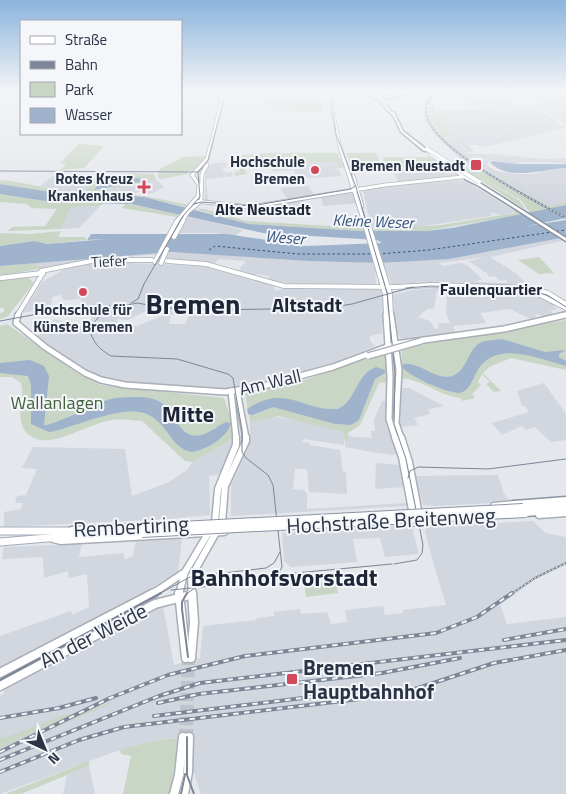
<svg xmlns="http://www.w3.org/2000/svg" width="566" height="794" viewBox="0 0 566 794" font-family="'Titillium Web',sans-serif">
  <style>
    .built { fill: #d2d6de; fill-rule: evenodd }
    .green { fill: #c9d6c5 }
    .water { fill: #9fb4cc }
    .lines { fill: none; stroke-linecap: round; stroke-linejoin: round }
    .stream { stroke: #9fb4cc; stroke-width: 1 }
    .ferry { stroke: #34527a; stroke-width: 1; stroke-dasharray: 2.5 2.5; stroke-linecap: butt }
    .secondary-tunnel { stroke: #bfc3cb; stroke-width: 8; stroke-dasharray: 8 4; stroke-linecap: butt }
    .secondary-far5-casing { stroke: #a9aeb7; stroke-width: 4 }
    .secondary-far4-casing { stroke: #a9aeb7; stroke-width: 4.5 }
    .secondary-far3-casing { stroke: #a9aeb7; stroke-width: 5.5 }
    .secondary-far2-casing { stroke: #a9aeb7; stroke-width: 8 }
    .secondary-far1-casing { stroke: #a9aeb7; stroke-width: 9 }
    .secondary-casing { stroke: #a9aeb7; stroke-width: 11 }
    .primary-far2-casing { stroke: #a3abb8; stroke-width: 4 }
    .primary-far1-casing { stroke: #a3abb8; stroke-width: 6 }
    .primary-casing { stroke: #a3abb8; stroke-width: 9 }
    .highway-casing { stroke: #8b94a3; stroke-width: 3 }
    .secondary-far5 { stroke: #fff; stroke-width: 2.5 }
    .secondary-far4 { stroke: #fff; stroke-width: 3 }
    .secondary-far3 { stroke: #fff; stroke-width: 4 }
    .secondary-far2 { stroke: #fff; stroke-width: 5 }
    .secondary-far1 { stroke: #fff; stroke-width: 6 }
    .secondary { stroke: #fff; stroke-width: 8 }
    .primary-far2 { stroke: #fff; stroke-width: 2.5 }
    .primary-far1 { stroke: #fff; stroke-width: 4.5 }
    .primary { stroke: #fff; stroke-width: 7 }
    .highway { fill: #fff; fill-rule: evenodd }
    .tram-far1 { stroke: #7d8696; stroke-width: 1 }
    .tram { stroke: #7d8696; stroke-width: 2 }
    .rail-far1-casing { stroke: #7d8696; stroke-width: 2 }
    .rail-casing { stroke: #7d8696; stroke-width: 4 }
    .rail-far1 { stroke: #f4f6f9; stroke-width: 1; stroke-dasharray: 2; stroke-linecap: butt }
    .rail { stroke: #f4f6f9; stroke-width: 2; stroke-dasharray: 5.5; stroke-linecap: butt }
    .secondary-bridge-casing { stroke: #a9aeb7; stroke-width: 8; stroke-linecap: butt }
    .highway-bridge-far2-casing { stroke: #8b94a3; stroke-width: 4; stroke-linecap: butt }
    .highway-bridge-far1-casing { stroke: #8b94a3; stroke-width: 5; stroke-linecap: butt }
    .highway-bridge-casing { stroke: #8b94a3; stroke-width: 10; stroke-linecap: butt }
    .secondary-bridge { stroke: #fff; stroke-width: 5 }
    .highway-bridge-far2 { stroke: #fff; stroke-width: 2.5 }
    .highway-bridge-far1 { stroke: #fff; stroke-width: 4 }
    .highway-bridge { stroke: #fff; stroke-width: 8 }
    .poi-dot { fill: #d1495b; stroke: #f4f6f9; stroke-width: 2 }
    .labels { text-anchor: middle; dominant-baseline: central; stroke-width: 4; stroke-linejoin: round; paint-order: stroke }
    .far-poi-label { font-size: 15px; font-weight: bold; fill: #2b3445; stroke: #f4f6f9; text-anchor: end }
    .far-street-label { font-size: 15px; fill: #2b3445; stroke: #f4f6f9 }
    .far-quarter-label { font-size: 16px; font-weight: bold; fill: #1d2536; stroke: #f4f6f9 }
    .far-water-label { font-size: 16px; font-style: italic; fill: #34527a; stroke: #f4f6f9 }
    .far-neighbourhood-label { font-size: 16px; font-weight: bold; fill: #1d2536; stroke: #f4f6f9 }
    .street-label { font-size: 18px; fill: #2b3445; stroke: #f4f6f9 }
    .park-label { font-size: 18px; fill: #3f6138; stroke: #f4f6f9 }
    .quarter-label { font-size: 20px; font-weight: bold; fill: #1d2536; stroke: #f4f6f9 }
    .near-street-label { font-size: 21px; fill: #2b3445; stroke: #f4f6f9 }
    .near-poi-label { font-size: 21px; font-weight: bold; fill: #2b3445; stroke: #f4f6f9; text-anchor: start }
    .district-label { font-size: 22px; font-weight: bold; fill: #1d2536; stroke: #f4f6f9 }
    .near-quarter-label { font-size: 24px; font-weight: bold; fill: #1d2536; stroke: #f4f6f9 }
    .town-label { font-size: 28px; font-weight: bold; fill: #1d2536; stroke: #f4f6f9 }
  </style>
  <rect width="100%" height="100%" fill="#e4e7ec"/>
  <g class="built">
    <polygon points="227,91 313,91 321,97 226,94"/>
    <polygon points="526,91 566,91 566,125 547,112 544,113 566,128 484,147 477,145 468,145 474,152 462,153 489,160 476,154 546,159 566,158 566,163 519,162 518,164 490,160 486,165 496,171 516,174 536,174 541,171 566,168 566,202 546,207 470,168 435,135 424,120 425,103 429,97 433,97 430,104 433,111 431,114 442,135 451,135 446,130 447,126 439,124 443,118 482,112 479,109 497,108 490,104 469,107 465,104 469,103 456,96 507,92 512,95 500,96 520,108 535,107 529,104 539,102 529,96 534,95"/>
    <polygon points="268,99 294,100 294,107 288,107 288,112 273,112 273,108 268,107"/>
    <polygon points="225,162 228,165 217,167 228,166 222,169 226,173 232,172 233,176 206,179 208,200 205,201 205,170 211,164"/>
    <polygon points="300,162 342,162 344,168 335,168 339,170 341,176 312,178 305,178 304,176 292,178 292,175 295,174 294,170 276,171 277,164"/>
    <polygon points="399,168 429,170 438,168 457,177 399,182 394,174 399,173"/>
    <polygon points="76,175 74,180 93,175 84,192 68,192 40,186 53,176"/>
    <polygon points="156,179 164,187 153,193 145,195 148,191 143,190 133,194 101,192 107,187 117,189 128,184"/>
    <polygon points="465,180 516,212 501,215 490,212 492,216 416,227 371,227 363,190 393,185"/>
    <polygon points="310,186 309,188 314,194 290,198 286,197 280,188"/>
    <polygon points="353,191 356,203 323,206 321,196"/>
    <polygon points="301,199 310,208 276,212 274,206 273,204"/>
    <polygon points="100,206 79,228 60,229 72,207"/>
    <polygon points="188,217 212,222 243,230 235,236 216,233 179,233"/>
    <path d="M566 237V240L490 257 514 272 530 286 428 283 392 285 384 266 375 267 376 284H294L268 280 269 276 257 274 255 276 238 271 246 261 219 259 215 263 165 258 166 254 107 258 49 267H30L31 263 93 257 180 252 308 261 388 263 471 255ZM487 257 469 261 489 275 488 277 495 276 500 281 506 280 508 283 478 282 477 281 482 279 467 265 460 263 443 266 439 263Z"/>
    <path d="M106 262 202 266 274 286 275 291 287 288 380 289 384 299 382 333 370 336V341L375 346 330 364 252 386 222 390 138 385 105 379 81 368 34 338 44 332 54 319 84 327 95 315 96 308 78 309 82 299 63 300 61 295 52 297 51 308 22 313 42 282 70 266ZM152 308H160L165 313V315L137 326 116 327 118 319 128 320ZM181 309H196V311L195 314H190L185 324H169L171 315 179 314Z"/>
    <path d="M435 288 528 292 557 305 553 306 557 309 550 311 554 314 543 317 539 314 534 315 538 319 532 320 510 309 480 313 486 323 453 326 455 332 402 340 394 329 392 295 412 290ZM437 291 492 293 494 295 447 296 446 313 450 323H438L439 328 435 329 430 321 418 317 427 309 434 308Z"/>
    <polygon points="544,383 566,414 566,440 551,442 535,427 526,430 521,426 502,435 492,423 529,412 525,406 522,406 517,391"/>
    <polygon points="402,388 409,388 444,406 428,409 430,414 414,418 418,425 399,427"/>
    <polygon points="382,401 387,401 386,424 397,453 393,455 378,453 345,447 348,434 353,437 372,438 371,431 375,431 374,420"/>
    <polygon points="272,416 325,426 345,433 344,445 303,439 302,442 310,443 310,445 340,450 343,472 346,472 347,494 309,492 307,469 295,469 293,489 304,490 307,494 307,509 406,503 407,506 231,516 231,486 250,443 250,422"/>
    <polygon points="234,438 228,460 218,475 209,476 210,515 168,519 4,527 4,512 21,509 23,503 15,503 17,496 26,495 37,469 22,468 33,447 125,449 132,496 169,482 187,470 193,462"/>
    <polygon points="376,463 400,465 404,487 375,489"/>
    <polygon points="498,475 504,494 511,502 435,506 423,505 415,476"/>
    <polygon points="533,521 546,533 566,537 566,565 541,575 500,605 507,624 566,617 566,794 201,794 193,770 192,736 152,741 114,752 0,794 0,696 4,694 4,689 151,610 163,606 174,665 200,658 203,626 256,620 257,618 274,616 274,612 300,609 301,614 327,612 331,624 347,622 345,610 383,606 385,615 403,613 403,610 446,605 430,551 425,531 428,527"/>
    <polygon points="404,525 412,527 419,554 385,557 380,538 353,539 357,562 291,567 284,561 282,533"/>
    <polygon points="182,539 178,572 107,614 0,667 0,636 71,611 72,615 89,607 87,574 69,578 68,571 44,578 43,557 2,559 4,547 82,544 79,557 123,553 125,560 133,556 136,541"/>
    <polygon points="89,766 95,794 63,794 67,775"/>
  </g>
  <g class="green">
    <polygon points="434,97 434,111 479,109 483,113 449,116 439,123 448,126 446,130 471,149 474,152 462,151 471,151 452,136 442,136 432,120 430,104"/>
    <polygon points="294,100 323,102 323,112 288,111 288,107 294,106"/>
    <polygon points="79,144 104,146 84,168 61,170 66,164 60,163"/>
    <polygon points="269,153 337,153 345,167 340,167 337,162 300,162 302,169 297,169 293,163 277,164 277,167 286,167 286,170 274,171 269,164 243,166 247,174 235,176 234,172 240,171 237,166 233,167 235,171 230,165 240,164 233,156"/>
    <polygon points="346,153 376,153 382,167 368,167 367,163 350,161"/>
    <path d="M465 154H494L526 157 477 154 490 158 469 155 550 206 566 202V205L530 213 521 200 478 176 519 200 526 210 459 166C480 166 525 195 547 207L549 206Z"/>
    <polygon points="206,156 196,169 185,172 189,174 160,179 157,176 160,169 183,157"/>
    <polygon points="383,157 429,157 459,176 438,168 387,167"/>
    <path d="M129 173 154 174 156 179C146 182 120 189 112 189L113 187H107L102 192 145 196 188 205 186 207 144 197 114 194H64L0 184V180C28 182 55 192 84 192L91 180Z"/>
    <polygon points="0,194 53,202 124,203 179,214 177,217 122,208 125,204 104,203 100,206 72,207 60,229 8,231 12,227 45,226 57,209 30,208 31,206 27,206 28,204 0,202"/>
    <polygon points="195,209 203,209 247,221 363,228 364,230 441,225 515,213 514,210 516,210 524,214 426,231 359,231 249,224"/>
    <polygon points="61,231 58,237 86,237 86,240 47,244 34,241 0,246 0,233 30,234"/>
    <polygon points="539,257 554,273 539,274 518,260"/>
    <path d="M91 258C76 260 39 260 30 266L49 267 0 276V266Z"/>
    <polygon points="28,277 33,282 32,285 8,316 0,319 0,313 4,312 4,308 0,308 0,280 31,277"/>
    <path d="M566 320V370L511 358 489 367 483 373 501 391 494 392 486 384 490 382 482 374 478 382 481 385 472 394 475 398 462 401 461 398C440 396 423 380 401 378L402 348Z"/>
    <path d="M7 324 77 373 101 385 224 398 233 425 234 438 193 462 185 461 142 421C132 421 121 418 111 420 85 424 37 460 22 425 17 412 25 396 21 383L12 377H0V326Z"/>
    <polygon points="385,353 388,382 379,383 360,425 348,433 346,445 343,432 278,416 250,422 245,393 289,381 298,382"/>
    <polygon points="336,581 338,593 306,597 304,584"/>
    <path d="M121 699 54 728 46 726 0 749V739C24 732 46 720 69 714 87 709 104 705 121 699Z"/>
    <polygon points="178,738 178,757 169,794 123,794 131,756 121,754 120,750 152,741"/>
    <polygon points="89,761 89,766 21,794 5,794"/>
  </g>
  <g class="water">
    <path d="M492 161 518 164H566V168C544 169 507 182 490 162Z"/>
    <polygon points="112,178 140,178 146,181 94,190 101,181"/>
    <polygon points="0,184 64,194 114,194 144,197 249,224 359,231 426,231 452,228 566,205 566,218 528,226 566,220 566,237 449,259 380,263 308,261 172,252 0,266 0,246 34,241 47,244 107,239 87,240 91,234 227,234 306,246 382,243 377,240 263,233 131,204 52,202 0,194"/>
    <path d="M502 339 545 352 566 350 559 354V357L566 361V366C538 359 494 338 476 373 472 381 469 391 459 393 441 391 411 377 402 367L404 364C420 362 436 381 452 376 468 371 467 348 482 342 488 340 496 340 502 339Z"/>
    <path d="M30 360 44 366 49 376 44 425C49 427 97 404 107 400 117 397 128 397 138 397 145 397 154 398 160 402 175 411 179 441 202 435 211 432 218 426 226 422L231 423C228 437 206 450 192 452 173 449 169 429 155 419 131 398 77 428 49 432L31 424V385L28 376 0 373V363Z"/>
    <path d="M376 367 385 370V373L375 379 359 420 351 425 335 424 273 407 252 415 248 414 247 409C286 383 301 411 338 409 357 400 355 375 376 367Z"/>
  </g>
  <g class="lines">
    <polyline class="stream" points="339,91 340,95 370,95"/>
    <g class="ferry">
      <polyline points="209,250 215,246 298,254 372,254"/>
      <polyline points="378,254 429,250 566,230"/>
    </g>
    <g class="secondary-tunnel">
      <polyline points="183,737 186,658"/>
      <polyline points="189,737 191,658"/>
    </g>
    <g class="secondary-far5-casing">
      <g id="secondary-far5">
        <polyline points="329,91 340,148"/>
        <polyline points="181,94 332,98"/>
        <polyline points="210,148 224,91"/>
      </g>
    </g>
    <g class="secondary-far4-casing">
      <g id="secondary-far4">
        <polyline points="340,147 364,222"/>
        <polyline points="430,154 465,177"/>
        <polyline points="353,176 362,206"/>
        <polyline points="195,201 250,207 385,185 471,176"/>
        <polyline points="176,222 198,196 199,185 192,175 207,159 210,147"/>
        <polyline points="182,222 188,212 201,201 202,174 207,165"/>
      </g>
    </g>
    <g class="secondary-far3-casing">
      <g id="secondary-far3">
        <polyline points="364,221 385,294 386,316"/>
        <polyline points="369,226 390,293 391,316"/>
        <polyline points="174,237 183,221"/>
        <polyline points="167,261 206,264 284,286 396,287 431,285 531,288 548,293 566,304"/>
        <polyline points="155,262 177,221"/>
        <polyline points="161,263 167,249"/>
        <polyline points="43,273 41,271 97,260 152,260"/>
        <polyline points="519,291 534,292 566,308"/>
        <polyline points="17,316 43,273"/>
        <polyline points="559,316 566,315"/>
      </g>
    </g>
    <g class="secondary-far2-casing">
      <g id="secondary-far2">
        <polyline points="18,315 16,323 45,347 85,373 101,380 125,385 225,392 263,386 333,367 395,344 504,329 565,315"/>
        <polyline points="386,315 390,376 389,419 395,438"/>
        <polyline points="391,315 399,370 396,423 401,438"/>
        <polyline points="231,391 236,438"/>
        <polyline points="237,391 246,438"/>
      </g>
    </g>
    <g class="secondary-far1-casing">
      <g id="secondary-far1">
        <polyline points="395,437 402,457 413,515"/>
        <polyline points="401,437 409,462 419,515"/>
        <polyline points="494,506 514,504"/>
        <polyline points="539,515 566,513"/>
        <polyline points="399,523 431,522"/>
        <polyline points="53,539 61,541 224,532"/>
        <polyline points="152,594 185,572"/>
        <polyline points="179,594 185,572 215,522 218,489 236,445 236,437"/>
        <polyline points="192,594 191,577 222,522 225,486 246,441 246,437"/>
      </g>
    </g>
    <g class="secondary-casing">
      <g id="secondary">
        <polyline points="179,593 186,658"/>
        <polyline points="191,658 194,622 192,593"/>
        <polyline points="0,673 154,593"/>
        <polyline points="0,686 155,604 190,595"/>
        <polyline points="174,794 179,775 183,737"/>
        <polyline points="184,794 188,772 189,737"/>
      </g>
    </g>
    <g class="primary-far2-casing">
      <polyline id="primary-far2" points="0,91 21,91"/>
    </g>
    <g class="primary-far1-casing">
      <polyline id="primary-far1" points="0,278 43,273"/>
    </g>
    <g class="primary-casing">
      <g id="primary">
        <polyline points="0,531 72,531"/>
        <polyline points="0,542 71,536"/>
      </g>
    </g>
    <g class="highway-casing">
      <g id="highway">
        <polygon points="364,91 366,91 376,97 382,97 422,91 421,92 380,99 392,112 394,112 403,131 426,149 426,151 424,151 401,132 394,117 377,99 374,99"/>
        <polygon points="466,177 478,182 566,238 566,241 479,186 465,179 465,177"/>
        <polygon points="566,497 566,513 525,516 522,515 521,513 522,511 520,510 520,507 514,507 511,506 510,504 511,502 514,501"/>
        <polygon points="143,524 146,525 147,528 145,531 146,533 145,536 142,537 71,540 68,539 67,536 69,533 68,531 69,528 72,527"/>
      </g>
    </g>
    <use href="#secondary-far5" class="secondary-far5"/>
    <use href="#secondary-far4" class="secondary-far4"/>
    <use href="#secondary-far3" class="secondary-far3"/>
    <use href="#secondary-far2" class="secondary-far2"/>
    <use href="#secondary-far1" class="secondary-far1"/>
    <use href="#secondary" class="secondary"/>
    <use href="#primary-far2" class="primary-far2"/>
    <use href="#primary-far1" class="primary-far1"/>
    <use href="#primary" class="primary"/>
    <use href="#highway" class="highway"/>
    <g class="tram-far1">
      <polyline points="330,91 336,134 356,187 387,293 395,373 394,424 406,459 423,545 422,553 417,560 394,564"/>
      <polyline points="0,171 198,172 208,160 226,91"/>
      <polyline points="194,204 202,202 251,206 351,189 355,186"/>
      <polyline points="406,288 431,286 528,290 547,295 566,307"/>
      <polyline points="131,303 138,299 144,284 183,216 200,197 198,173 202,168"/>
      <polyline points="0,321 54,311 110,306"/>
      <polyline points="408,478 410,471 418,467 488,469 566,459"/>
      <polyline points="274,575 392,564"/>
      <path d="M266 582 276 578 282 567 273 485 268 475 246 458 242 452V430L233 378 228 374 177 359 111 356C99 349 91 341 90 327L105 310 137 303 166 308 212 310 327 308 352 304 413 287"/>
      <polyline points="171,590 273,580"/>
      <polyline points="159,594 190,577 266,568 274,563 280,552"/>
      <polyline points="186,594 195,588"/>
    </g>
    <g class="tram">
      <polyline points="187,593 182,602 182,609 188,657"/>
      <polyline points="0,680 161,593"/>
      <polyline points="187,737 187,775 194,794"/>
      <polyline points="181,794 185,774"/>
    </g>
    <g class="rail-far1-casing">
      <g id="rail-far1">
        <path d="M434 91C430 97 425 104 426 112 428 148 536 201 566 218"/>
        <polyline points="511,594 535,578 566,563"/>
      </g>
    </g>
    <g class="rail-casing">
      <g id="rail">
        <polyline points="504,640 566,629"/>
        <polyline points="158,703 199,694 382,673 460,658"/>
        <polyline points="154,716 369,690"/>
        <polyline points="0,718 59,708 96,698"/>
        <polyline points="0,752 110,698 168,675 245,656 436,633 477,617 512,593"/>
        <polyline points="0,760 159,696 200,683 566,640"/>
        <polyline points="0,772 79,740 124,727 385,696 418,688 494,663 566,650"/>
      </g>
    </g>
    <use href="#rail-far1" class="rail-far1"/>
    <use href="#rail" class="rail"/>
    <g class="secondary-bridge-casing">
      <polyline id="secondary-bridge" points="368,356 421,341"/>
    </g>
    <g class="highway-bridge-far2-casing">
      <g id="highway-bridge-far2">
        <polyline points="406,93 413,91"/>
        <polyline points="374,94 386,103"/>
      </g>
    </g>
    <g class="highway-bridge-far1-casing">
      <polyline id="highway-bridge-far1" points="427,149 479,182"/>
    </g>
    <g class="highway-bridge-casing">
      <g id="highway-bridge">
        <polyline points="143,528 523,508"/>
        <polyline points="142,533 525,513"/>
      </g>
    </g>
    <use href="#secondary-bridge" class="secondary-bridge"/>
    <use href="#highway-bridge-far2" class="highway-bridge-far2"/>
    <use href="#highway-bridge-far1" class="highway-bridge-far1"/>
    <use href="#highway-bridge" class="highway-bridge"/>
  </g>
  <linearGradient id="sky" x2="0" y2="1"><stop stop-color="#8bb4dd"/><stop offset="0.45" stop-color="#f3f4f6"/><stop offset="1" stop-color="#f3f4f6" stop-opacity="0"/></linearGradient>
  <rect width="566" height="202" fill="url(#sky)"/>
  <g class="poi-dot">
    <rect x="470" y="159" width="12" height="12" rx="2.5"/>
    <circle cx="315" cy="170" r="5"/>
    <path d="M141.5 179.5h5v5h5v5h-5v5h-5v-5h-5v-5h5z"/>
    <circle cx="83" cy="292" r="5"/>
    <rect x="286" y="673" width="12" height="12" rx="2.5"/>
  </g>
  <g class="labels">
    <g class="far-poi-label">
      <text x="305" y="161">Hochschule<tspan x="305" dy="17">Bremen</tspan></text>
      <text x="465" y="165">Bremen Neustadt</text>
      <text x="133" y="178">Rotes Kreuz<tspan x="133" dy="17">Krankenhaus</tspan></text>
      <text x="83" y="309" text-anchor="middle">Hochschule für<tspan x="83" dy="17">Künste Bremen</tspan></text>
    </g>
    <g class="far-street-label">
      <text transform="translate(109 261) rotate(-3)">Tiefer</text>
    </g>
    <g class="far-quarter-label">
      <text x="263" y="209">Alte Neustadt</text>
    </g>
    <g class="far-water-label">
      <text transform="translate(373 221) rotate(2)">Kleine Weser</text>
      <text transform="translate(285 237) rotate(5)">Weser</text>
    </g>
    <g class="far-neighbourhood-label">
      <text x="491" y="289">Faulenquartier</text>
    </g>
    <g class="street-label">
      <text transform="translate(270 382) rotate(-13)">Am Wall</text>
    </g>
    <g class="park-label">
      <text x="57" y="402">Wallanlagen</text>
    </g>
    <g class="quarter-label">
      <text x="307" y="304">Altstadt</text>
    </g>
    <g class="near-street-label">
      <text transform="translate(391 520) rotate(-3)">Hochstraße Breitenweg</text>
      <text transform="translate(131 526) rotate(-3)">Rembertiring</text>
      <text transform="translate(93 635) rotate(-27)">An der Weide</text>
    </g>
    <g class="near-poi-label">
      <text x="303" y="667">Bremen<tspan x="303" dy="24">Hauptbahnhof</tspan></text>
    </g>
    <g class="district-label">
      <text x="188" y="414">Mitte</text>
    </g>
    <g class="near-quarter-label">
      <text x="284" y="577">Bahnhofsvorstadt</text>
    </g>
    <g class="town-label">
      <text x="193" y="303">Bremen</text>
    </g>
  </g>
  <rect x="20" y="20" width="162" height="115" fill="#f4f6f9" stroke="#a4a8b1"/>
  <rect x="30" y="36" width="25" height="8" fill="#ffffff" stroke="#a4a8b1"/>
  <text x="65" y="45" font-size="15" fill="#2b3445">Straße</text>
  <rect x="30" y="61" width="25" height="8" fill="#7d8696" stroke="#a4a8b1"/>
  <text x="65" y="70" font-size="15" fill="#2b3445">Bahn</text>
  <rect x="30" y="82" width="25" height="15" fill="#c9d6c5" stroke="#a4a8b1"/>
  <text x="65" y="95" font-size="15" fill="#2b3445">Park</text>
  <rect x="30" y="108" width="25" height="15" fill="#9fb4cc" stroke="#a4a8b1"/>
  <text x="65" y="120" font-size="15" fill="#2b3445">Wasser</text>
  <g transform="translate(45 749) rotate(136)" stroke="#f4f6f9" stroke-width="4" paint-order="stroke">
  <path d="M0-4L9 19L0 12L-9 19Z" fill="#2b3445"/>
  <text y="-8" font-size="14" font-weight="bold" text-anchor="middle" fill="#2b3445">N</text>
  </g>
</svg>
